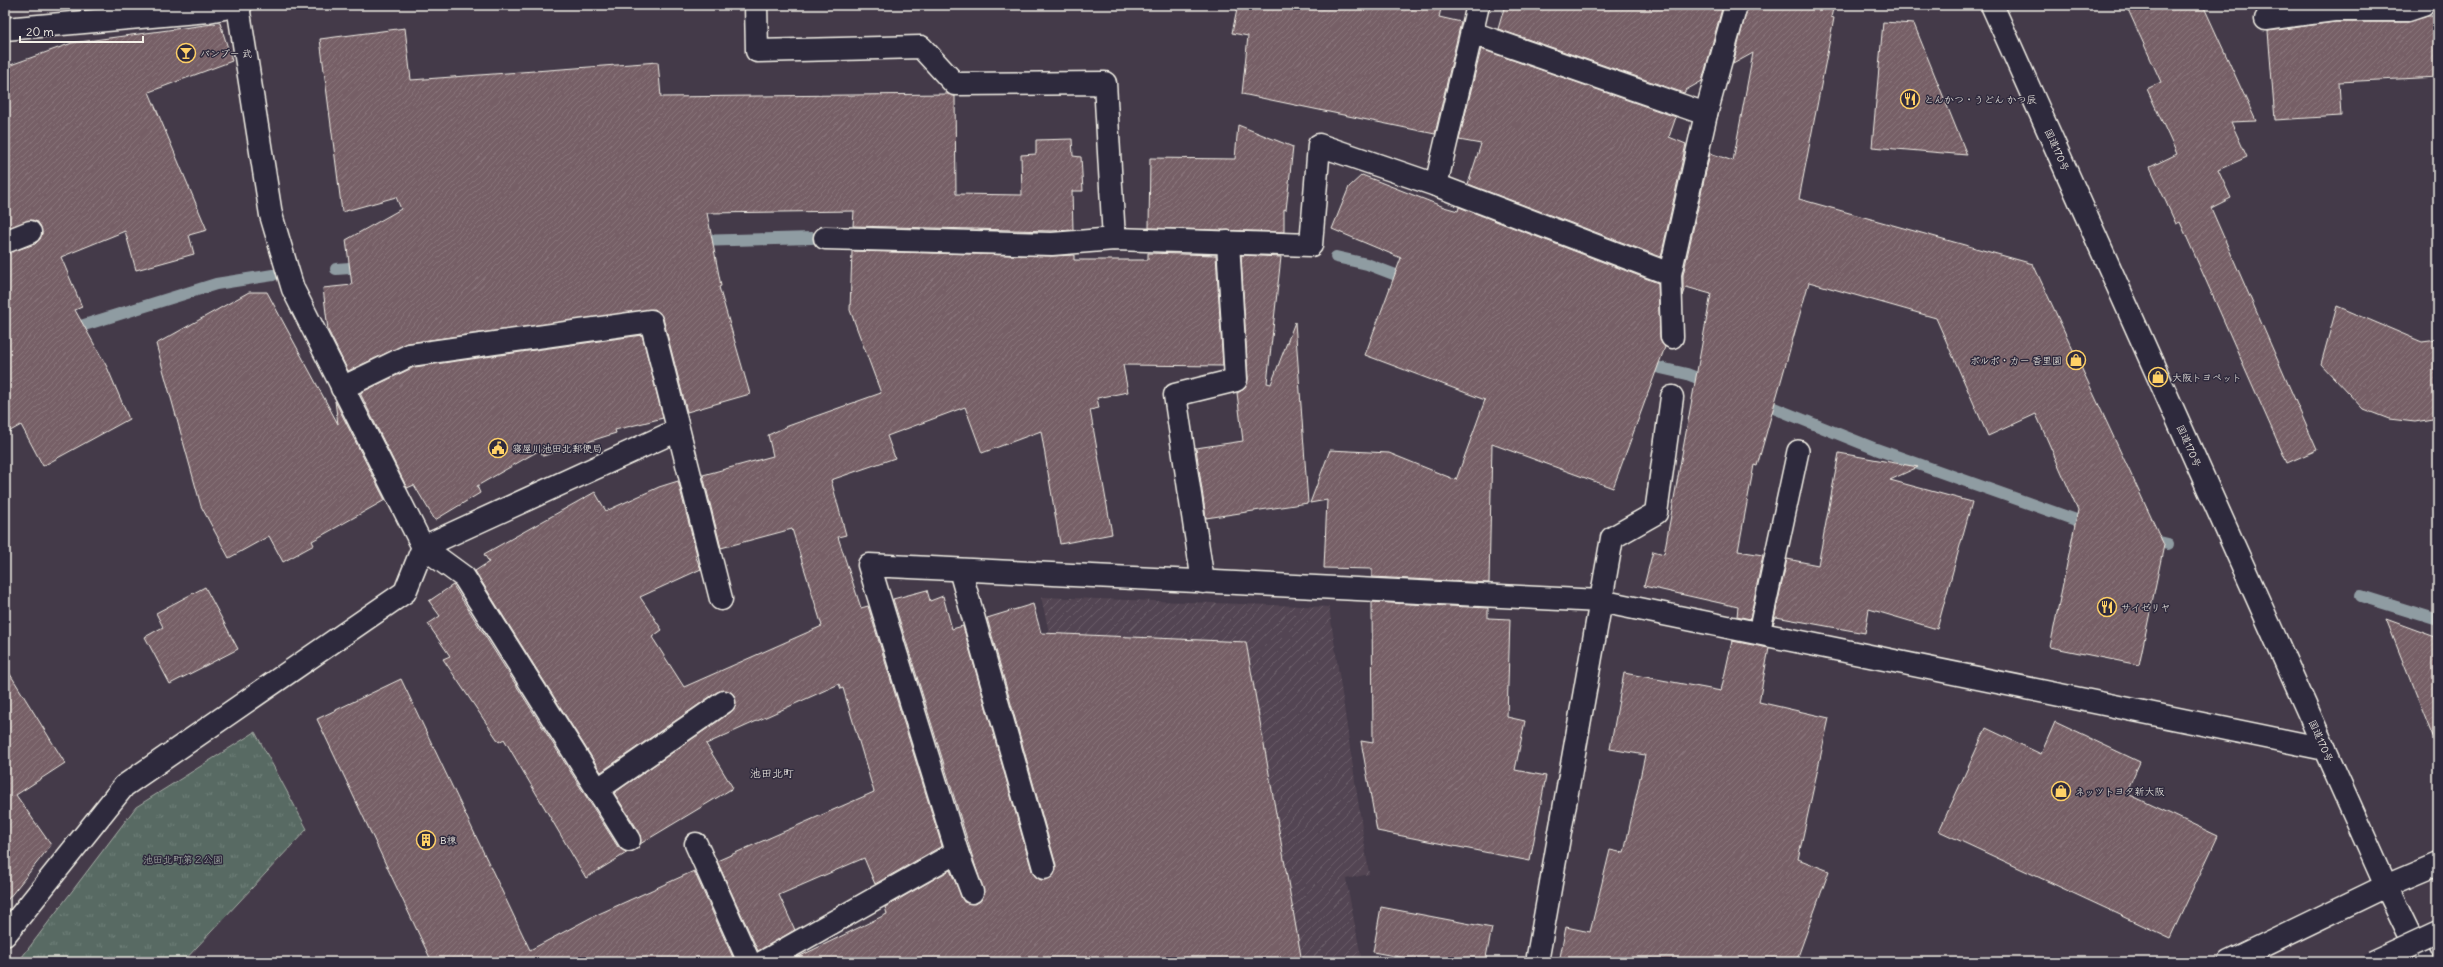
<svg xmlns="http://www.w3.org/2000/svg" width="2443" height="967" viewBox="0 0 2443 967" font-family="Delius,'Klee One',sans-serif">
  <style>
    .industrial { fill: url(#industrial-furrows) }
    .park { fill: url(#park-tufts); stroke: #a6aea6 }
    .lines { fill: none; stroke-linecap: round; stroke-linejoin: round }
    .stream { stroke: #8f9ca2; stroke-width: 12 }
    .building { fill: url(#building-hatch); stroke: #f4f1e8 }
    .lane-casing { stroke: #f4f1e8; stroke-width: 24 }
    .street-casing { stroke: #f4f1e8; stroke-width: 25 }
    .primary-casing { stroke: #f4f1e8; stroke-width: 25 }
    .highway-casing { stroke: #f4f1e8; stroke-width: 25 }
    .lane { stroke: #2f2a3d; stroke-width: 21 }
    .street { stroke: #2f2a3d; stroke-width: 22 }
    .primary { stroke: #2f2a3d; stroke-width: 22 }
    .highway { stroke: #2f2a3d; stroke-width: 22 }
    .primary-bridge-casing { stroke: #f4f1e8; stroke-width: 25; stroke-linecap: butt }
    .primary-bridge { stroke: #2f2a3d; stroke-width: 22 }
    .labels { text-anchor: middle; dominant-baseline: central; stroke-width: 3; stroke-linejoin: round; paint-order: stroke }
    .poi-label { font-size: 10px; fill: #f4f1e8; stroke: #2f2a3d; text-anchor: start }
    .street-label { font-size: 10px; fill: #f4f1e8; stroke: #2f2a3d }
    .park-label { font-size: 10px; fill: #aeb5ad; stroke: #2f2a3d }
    .neighbourhood-label { font-size: 11px; fill: #f4f1e8; stroke: #2f2a3d }
  </style>
  <defs>
    <pattern id="industrial-furrows" width="10" height="10" patternUnits="userSpaceOnUse"><rect width="10" height="10" fill="#534552"/><path d="M-1 1l2-2M0 10L10 0M9 11l2-2" fill="none" stroke="#6c606b"/></pattern>
    <pattern id="park-tufts" width="24" height="20" patternUnits="userSpaceOnUse"><rect width="24" height="20" fill="#596b64"/><path d="M3 7l-1-3M5 7V3M7 7l1-3M15 17l-1-3M17 17v-4M19 17l1-3" fill="none" stroke="#71817a"/></pattern>
    <pattern id="building-hatch" width="6" height="6" patternUnits="userSpaceOnUse"><rect width="6" height="6" fill="#765e66"/><path d="M-1 1l2-2M0 6l6-6M5 7l2-2" fill="none" stroke="#8a767c"/></pattern>
  </defs>
  <rect width="100%" height="100%" fill="#443a49"/>
  <filter id="ink" filterUnits="userSpaceOnUse"><feTurbulence type="fractalNoise" baseFrequency=".025" numOctaves="2"/><feDisplacementMap in="SourceGraphic" scale="8" xChannelSelector="R" yChannelSelector="G"/><feConvolveMatrix kernelMatrix="1 2 1 2 8 2 1 2 1" color-interpolation-filters="sRGB"/></filter>
  <g filter="url(#ink)">
    <polygon class="industrial" points="1041,597 1329,607 1369,874 1346,879 1362,962 967,962 1111,905"/>
    <polygon class="park" points="255,732 307,829 183,962 27,962 22,957 136,807"/>
    <g class="lines">
      <g class="stream">
        <polyline points="696,241 812,238"/>
        <polyline points="1336,257 1367,264 1409,280"/>
        <polyline points="336,269 364,267"/>
        <polyline points="68,330 216,284 273,275"/>
        <polyline points="1643,364 1687,374 1710,383"/>
        <polyline points="1759,402 1876,449 2090,525"/>
        <polyline points="2147,539 2168,544"/>
        <polyline points="2361,596 2438,620"/>
      </g>
    </g>
    <g class="building">
      <polygon points="1238,5 1442,5 1439,17 1461,22 1435,134 1242,94 1248,36 1232,33"/>
      <polygon points="1505,5 1723,5 1702,81 1686,90 1684,93 1498,29"/>
      <polygon points="1748,5 1834,5 1831,17 1834,18 1799,199 2033,264 2164,545 2139,665 2050,647 2078,510 2036,414 1988,436 1936,318 1809,282 1757,466 1754,465 1738,551 1763,555 1750,619 1737,616 1738,607 1644,586 1653,551 1664,554 1711,294 1686,287 1683,296 1683,275 1710,153 1733,161 1753,53 1733,64"/>
      <polygon points="2126,5 2203,5 2256,121 2231,122 2247,157 2218,170 2231,198 2211,208 2317,450 2287,463 2180,222 2176,224 2150,167 2177,154 2147,89 2161,82"/>
      <polygon points="2428,16 2438,16 2438,77 2339,82 2341,116 2275,120 2268,31 2335,22 2408,22"/>
      <polygon points="1883,22 1914,24 1967,155 1872,147"/>
      <polygon points="220,23 232,61 149,92 207,230 189,235 194,254 136,270 125,231 61,257 82,307 75,310 107,367 129,419 43,466 21,425 5,434 5,254 35,244 40,239 42,233 38,222 31,220 5,229 5,67 72,43"/>
      <polygon points="405,28 411,80 658,62 661,97 948,94 955,96 956,194 1022,195 1021,155 1036,154 1036,140 1072,139 1073,156 1081,157 1083,191 1072,191 1073,230 1052,231 853,226 854,211 707,213 721,286 719,287 750,394 687,412 663,318 655,309 408,343 348,371 328,330 323,288 352,285 346,240 401,209 396,197 342,212 320,39"/>
      <polygon points="1481,49 1676,117 1669,137 1686,144 1661,257 1468,184 1481,144 1459,140"/>
      <polygon points="1238,125 1293,147 1286,210 1284,209 1284,232 1149,228 1150,158 1235,159"/>
      <polygon points="1362,175 1444,207 1458,211 1459,207 1658,283 1660,337 1665,347 1613,488 1492,444 1489,583 1372,577 1372,569 1324,568 1327,500 1310,503 1330,450 1389,453 1456,480 1485,400 1365,355 1401,258 1332,229 1349,187"/>
      <polygon points="852,251 1052,256 1074,255 1074,260 1148,260 1148,253 1216,255 1223,366 1123,365 1128,392 1097,398 1099,408 1090,410 1112,534 1060,544 1041,431 982,453 965,407 887,436 895,458 831,480 846,535 838,537 861,608 868,606 942,846 875,884 864,858 779,895 795,930 758,951 717,861 874,792 843,688 841,689 839,684 706,744 733,788 640,844 640,833 614,793 731,712 735,707 734,695 729,691 717,692 601,772 475,571 489,562 484,554 595,492 606,511 659,487 678,481 697,555 695,555 701,569 640,597 662,630 652,637 684,687 822,626 792,529 721,548 703,475 773,456 768,435 788,426 881,393 850,310"/>
      <polygon points="1241,255 1281,257 1267,383 1271,384 1295,322 1308,503 1206,518 1196,448 1243,441 1237,393 1244,389 1248,379"/>
      <polygon points="249,292 267,292 338,424 335,401 385,500 312,541 314,545 283,562 269,536 229,558 201,506 156,344"/>
      <polygon points="2337,306 2422,342 2438,340 2438,418 2415,422 2389,419 2363,409 2321,364"/>
      <polygon points="642,335 663,418 615,430 616,433 543,456 540,450 477,486 480,493 435,520 414,485 407,488 360,393 414,367"/>
      <polygon points="1839,453 1918,467 1890,480 1972,502 1937,629 1869,609 1865,633 1776,617 1773,624 1787,559 1818,565"/>
      <polygon points="453,585 618,847 628,852 586,878 504,739 499,742 443,659 450,656 428,624 440,616 429,601"/>
      <polygon points="205,587 238,649 170,684 145,637 163,627 156,613"/>
      <polygon points="927,590 930,601 943,596 952,629 963,626 1032,871 1036,877 1041,880 1053,876 1056,865 987,618 1033,604 1041,633 1246,642 1302,962 788,962 887,914 885,907 950,870 964,902 976,904 984,894 893,599"/>
      <polygon points="1372,602 1488,608 1488,618 1510,619 1507,717 1525,721 1515,770 1546,776 1530,861 1377,831 1361,741 1373,743"/>
      <polygon points="2386,619 2438,638 2438,745 2436,745"/>
      <polygon points="1732,641 1769,648 1759,702 1829,718 1798,859 1829,871 1796,962 1559,962 1566,927 1590,932 1610,850 1624,853 1645,755 1610,749 1624,673 1721,691"/>
      <polygon points="5,666 65,763 16,795 51,845 5,903"/>
      <polygon points="401,679 530,950 592,917 694,871 735,962 432,962 317,719"/>
      <polygon points="2055,722 2140,762 2126,793 2218,836 2170,938 1939,831 1986,728 2041,754"/>
      <polygon points="1381,907 1492,928 1485,962 1426,962 1373,952"/>
    </g>
    <g class="lines">
      <g class="lane-casing">
        <polyline id="lane" points="1759,633 1798,451"/>
      </g>
      <g class="street-casing">
        <g id="street">
          <polyline points="756,5 757,51 921,47 955,84 1105,83 1114,239"/>
          <polyline points="2266,19 2334,10 2408,10 2423,5"/>
          <polyline points="5,29 208,11 241,5"/>
          <polyline points="1472,33 1706,114"/>
          <polyline points="1436,185 1670,274"/>
          <polyline points="825,238 1052,244 1114,239 1311,245 1319,145 1436,185 1478,5"/>
          <polyline points="5,242 30,232"/>
          <polyline points="1672,337 1670,274 1706,114 1736,5"/>
          <polyline points="342,388 410,355 651,321 721,599"/>
          <polyline points="960,570 1044,868"/>
          <polyline points="1203,582 1175,395 1236,380 1228,242"/>
          <polyline points="597,790 724,702"/>
          <polyline points="629,840 464,577 423,547 678,430"/>
          <polyline points="696,844 749,962"/>
          <polyline points="972,892 957,852 869,565 1600,601 2325,749"/>
          <polyline points="5,935 124,786 405,592 423,547 293,289 271,215 238,6"/>
          <polyline points="763,962 957,852"/>
          <polyline points="1537,962 1612,538 1656,513 1672,397"/>
        </g>
      </g>
      <g class="primary-casing">
        <polyline id="primary" points="2229,962 2386,886"/>
      </g>
      <g class="highway-casing">
        <g id="highway">
          <polyline points="1992,5 2386,886 2423,962"/>
          <polyline points="2386,886 2438,864"/>
        </g>
      </g>
      <use href="#lane" class="lane"/>
      <use href="#street" class="street"/>
      <use href="#primary" class="primary"/>
      <use href="#highway" class="highway"/>
      <g class="primary-bridge-casing">
        <polyline id="primary-bridge" points="2373,962 2438,932"/>
      </g>
      <use href="#primary-bridge" class="primary-bridge"/>
    </g>
  </g>
  <defs>
    <g id="bar-ring" transform="scale(1)"><circle r="9.5" fill="#2f2a3d" stroke="#ffd166" stroke-width="1.5"/><path d="M-6-5H6L.8 .8V4.5H3.5V6h-7V4.5H-.8V.8Z" fill="#ffd166"/></g>
    <g id="restaurant-ring" transform="scale(1)"><circle r="9.5" fill="#2f2a3d" stroke="#ffd166" stroke-width="1.5"/><path d="M-5-6h1v4h1v-4h1v4h1v-4h1v5L-1.5 .5V6h-2V.5L-5-1ZM5-6V6H3V1.5H1.5Q1.5-4 5-6Z" fill="#ffd166"/></g>
    <g id="shop-ring" transform="scale(1)"><circle r="9.5" fill="#2f2a3d" stroke="#ffd166" stroke-width="1.5"/><path d="M-5-2.5h2.3a2.7 3.5 0 0 1 5.4 0H5L5.5 6h-11ZM-1.5-2.5h3a1.5 2.3 0 0 0-3 0Z" fill="#ffd166"/></g>
    <g id="civic-ring" transform="scale(1)"><circle r="9.5" fill="#2f2a3d" stroke="#ffd166" stroke-width="1.5"/><path d="M-.6-6.5H3V-4.5H.6V-3L4-1V1h2V6H-6V1h2V-1L-.6-3ZM-1.2 2.5V6h2.4V2.5Z" fill="#ffd166"/></g>
    <g id="building-ring" transform="scale(1)"><circle r="9.5" fill="#2f2a3d" stroke="#ffd166" stroke-width="1.5"/><path d="M-4-6H4V6H1V3H-1V6H-4ZM-2.5-4.3h1.7v1.8h-1.7ZM.8-4.3h1.7v1.8H.8ZM-2.5-1h1.7V.8h-1.7ZM.8-1h1.7V.8H.8Z" fill="#ffd166"/></g>
  </defs>
  <g fill-rule="evenodd">
    <use href="#bar-ring" x="186" y="53"/>
    <use href="#restaurant-ring" x="1910" y="99"/>
    <use href="#shop-ring" x="2076" y="360"/>
    <use href="#shop-ring" x="2158" y="377"/>
    <use href="#civic-ring" x="498" y="448"/>
    <use href="#restaurant-ring" x="2107" y="607"/>
    <use href="#shop-ring" x="2061" y="791"/>
    <use href="#building-ring" x="426" y="840"/>
  </g>
  <g class="labels">
    <g class="poi-label">
      <text x="200" y="53">バンブー 武</text>
      <text x="1924" y="99">とんかつ・うどん かつ辰</text>
      <text x="2062" y="360" text-anchor="end">ボルボ・カー 香里園</text>
      <text x="2172" y="377">大阪トヨペット</text>
      <text x="512" y="448">寝屋川池田北郵便局</text>
      <text x="2121" y="607">サイゼリヤ</text>
      <text x="2075" y="791">ネッツトヨタ新大阪</text>
      <text x="440" y="840">B棟</text>
    </g>
    <g class="street-label">
      <text transform="translate(2057 150) rotate(66)">国道170号</text>
      <text transform="translate(2189 446) rotate(66)">国道170号</text>
      <text transform="translate(2321 741) rotate(66)">国道170号</text>
    </g>
    <g class="park-label">
      <text x="183" y="859">池田北町第２公園</text>
    </g>
    <g class="neighbourhood-label">
      <text x="772" y="773">池田北町</text>
    </g>
  </g>
  <rect width="2443" height="967" fill="none" stroke="#2f2a3d" stroke-width="20"/>
  <rect x="10" y="10" width="2423" height="947" fill="none" stroke="#f4f1e8" stroke-width="1.5" filter="url(#ink)"/>
  <path d="M20 36v6h123v-6" fill="none" stroke="#f4f1e8" stroke-width="2"/>
  <text x="26" y="36" font-size="12" fill="#f4f1e8" stroke="#2f2a3d" stroke-width="3" paint-order="stroke">20 m</text>
</svg>
